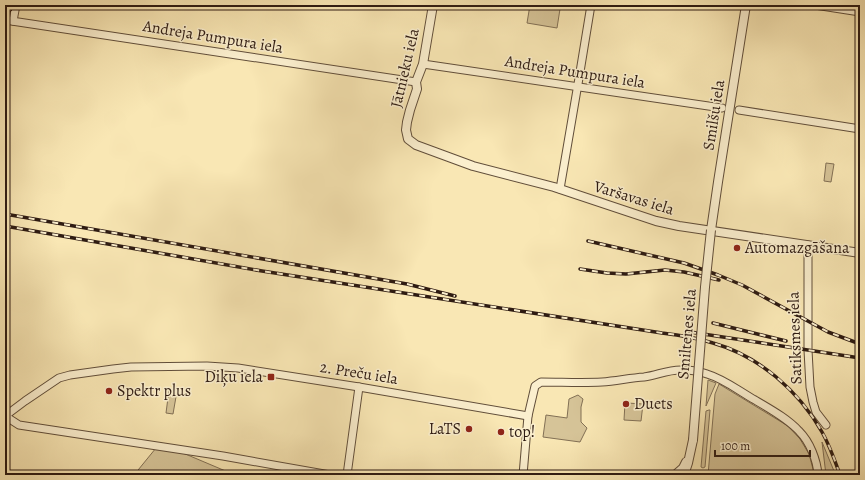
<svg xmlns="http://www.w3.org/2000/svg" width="865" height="480" viewBox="0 0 865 480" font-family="Alegreya,serif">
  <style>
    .green { fill: #d6c498; stroke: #827055 }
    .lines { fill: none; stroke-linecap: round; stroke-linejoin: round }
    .minor-casing { stroke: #614e3a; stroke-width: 9 }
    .tertiary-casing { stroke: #614e3a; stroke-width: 10 }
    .minor { stroke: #fbefce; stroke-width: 7 }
    .tertiary { stroke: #fbefce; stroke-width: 8 }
    .tram { stroke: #2e1b12; stroke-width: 1 }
    .rail-casing { stroke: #2e1b12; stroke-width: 3.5 }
    .rail { stroke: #fbefce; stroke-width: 2; stroke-dasharray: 6; stroke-linecap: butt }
    .tertiary-bridge-casing { stroke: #614e3a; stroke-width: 10; stroke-linecap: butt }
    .tertiary-bridge { stroke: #fbefce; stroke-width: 8 }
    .poi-dot { fill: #8f2418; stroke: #fbefce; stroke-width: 1.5 }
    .labels { text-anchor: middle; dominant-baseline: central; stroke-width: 3; stroke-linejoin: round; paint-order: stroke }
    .street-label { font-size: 16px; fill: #2e1b12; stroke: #fbefce }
    .poi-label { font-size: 16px; fill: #2e1b12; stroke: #fbefce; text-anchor: start }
  </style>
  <rect width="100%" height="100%" fill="#f9e7b4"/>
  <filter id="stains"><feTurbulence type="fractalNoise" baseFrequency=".005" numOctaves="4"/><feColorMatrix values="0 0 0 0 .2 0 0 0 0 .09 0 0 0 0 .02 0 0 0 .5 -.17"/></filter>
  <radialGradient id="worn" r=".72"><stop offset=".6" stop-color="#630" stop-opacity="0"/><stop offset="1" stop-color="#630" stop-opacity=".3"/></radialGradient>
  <g class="green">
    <polygon points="530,5 536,5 560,9 557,28 527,23"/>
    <polygon points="826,163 834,164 831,182 824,181"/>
    <polygon points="708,380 716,383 706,406"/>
    <polygon points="719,384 788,426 800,439 809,454 813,469 813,475 708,475 715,394"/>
    <polygon points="169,390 177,391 173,414 166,413"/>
    <polygon points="578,395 583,399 581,407 581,422 587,428 580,442 543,437 546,415 567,418 569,399"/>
    <polygon points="625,403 627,403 643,404 641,421 624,420"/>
    <polygon points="709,410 710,410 705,467 703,468 701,467 706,411"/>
    <polygon points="822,442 834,471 835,475 826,475"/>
    <polygon points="156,448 183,453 235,475 134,475"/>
  </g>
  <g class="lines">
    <g class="minor-casing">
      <g id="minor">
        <polyline points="815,5 860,12"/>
        <polyline points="5,20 416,82"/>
        <polyline points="13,21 16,5"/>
        <polyline points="423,64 722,108"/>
        <polyline points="739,110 860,129"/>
        <polyline points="560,189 579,78 591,5"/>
        <polyline points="808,245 808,350 810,387 813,402 816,412 826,425"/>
        <polyline points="330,475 223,456 19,425 5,416 25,401 59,378 70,375 113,369 131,367 207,366 238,368 359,387 528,416"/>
        <polyline points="347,475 359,387"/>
        <path d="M523 475 528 416 535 386 541 382C562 382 582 383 602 382 616 381 630 378 644 377 658 375 669 369 683 370 691 370 699 371 707 374 724 379 739 391 755 400 770 409 787 418 799 431 810 442 817 460 818 475"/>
      </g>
    </g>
    <g class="tertiary-casing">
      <g id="tertiary">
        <polyline points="433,5 423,64 416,82 417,89 410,110 407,122 406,130 408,139 416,145 473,166 554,187 656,221 679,226 860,253"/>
        <polyline points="711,230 718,182 746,5"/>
        <polyline points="675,475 683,468 686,462"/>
        <polyline points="684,475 688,463 693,440"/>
      </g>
    </g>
    <use href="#minor" class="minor"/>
    <use href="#tertiary" class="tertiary"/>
    <polyline class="tram" points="5,15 10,12 17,5"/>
    <g class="rail-casing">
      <g id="rail">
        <polyline points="5,214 407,284 455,296"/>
        <path d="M5 226 262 271 662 333C679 335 697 338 713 343 759 356 799 391 822 432 830 446 835 461 840 475"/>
        <polyline points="588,241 684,263 718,275 742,285 828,332 860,344"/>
        <polyline points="580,269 607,273 626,274 665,270 684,272 719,280"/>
        <polyline points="713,323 786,341"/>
        <polyline points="690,332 860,358"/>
      </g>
    </g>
    <use href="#rail" class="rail"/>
    <g class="tertiary-bridge-casing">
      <polyline id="tertiary-bridge" points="693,440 705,287 711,230"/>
    </g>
    <use href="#tertiary-bridge" class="tertiary-bridge"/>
  </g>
  <g class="poi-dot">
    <circle cx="737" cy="248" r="4"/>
    <rect x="267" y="373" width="8" height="8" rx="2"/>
    <circle cx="109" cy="391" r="4"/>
    <circle cx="626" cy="404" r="4"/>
    <circle cx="469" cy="429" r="4"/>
    <circle cx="501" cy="432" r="4"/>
  </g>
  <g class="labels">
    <g class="street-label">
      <text transform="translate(213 37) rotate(9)">Andreja Pumpura iela</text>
      <text transform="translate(405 68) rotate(-77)">Jātnieku iela</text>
      <text transform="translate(575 72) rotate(9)">Andreja Pumpura iela</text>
      <text transform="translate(714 115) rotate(-81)">Smilšu iela</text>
      <text transform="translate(634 198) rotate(17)">Varšavas iela</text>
      <text transform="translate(687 334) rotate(-85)">Smiltenes iela</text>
      <text transform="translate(795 338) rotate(-92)">Satiksmes iela</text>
      <text transform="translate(359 373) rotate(9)">2. Preču iela</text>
    </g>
    <g class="poi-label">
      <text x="745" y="248">Automazgāšana</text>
      <text x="263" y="377" text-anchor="end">Diķu iela</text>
      <text x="117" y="391">Spektr plus</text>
      <text x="634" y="404">Duets</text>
      <text x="461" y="429" text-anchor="end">LaTS</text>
      <text x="509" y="432">top!</text>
    </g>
  </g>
  <rect width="865" height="480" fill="none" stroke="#f9e7b4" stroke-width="20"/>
  <rect x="6" y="6" width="853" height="468" fill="none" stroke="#2e1b12" stroke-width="2"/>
  <rect x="10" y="10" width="845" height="460" fill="none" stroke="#2e1b12"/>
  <path d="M715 450v6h95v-6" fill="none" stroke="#2e1b12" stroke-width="2"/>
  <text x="721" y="450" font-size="12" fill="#2e1b12" stroke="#fbefce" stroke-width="3" paint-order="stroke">100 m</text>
  <rect width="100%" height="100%" filter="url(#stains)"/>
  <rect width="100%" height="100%" fill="url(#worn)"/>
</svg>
